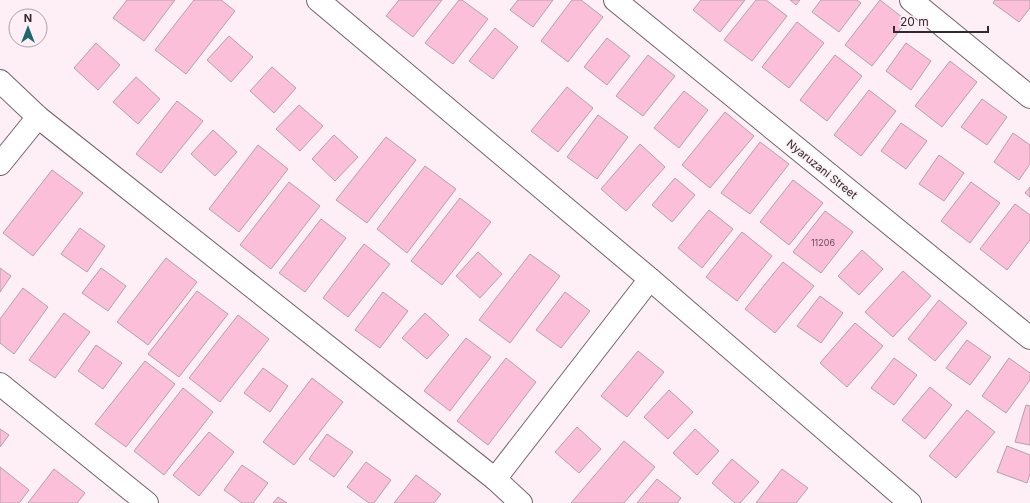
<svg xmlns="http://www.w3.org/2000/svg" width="1030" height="503" viewBox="0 0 1030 503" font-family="Inter,sans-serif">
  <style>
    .building { fill: #fcbfda; stroke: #b5a0a9 }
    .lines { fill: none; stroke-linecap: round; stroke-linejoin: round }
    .street-casing { stroke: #75626a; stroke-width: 24 }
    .street { stroke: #fff; stroke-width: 22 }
    .labels { text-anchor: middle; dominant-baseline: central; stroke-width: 3; stroke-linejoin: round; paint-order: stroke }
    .number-label { font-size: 9px; fill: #644e58 }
    .street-label { font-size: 11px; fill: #31292c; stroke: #fdeff5 }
  </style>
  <rect width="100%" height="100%" fill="#fdeff5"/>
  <g class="building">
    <polygon points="127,0 175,0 144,41 113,18"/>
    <polygon points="194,0 221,0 235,11 186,74 155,50"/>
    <polygon points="399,0 442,0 413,37 386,16"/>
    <polygon points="459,0 462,0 488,19 453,64 425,43"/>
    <polygon points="518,0 553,0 533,27 510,10"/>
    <polygon points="572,0 581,0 603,17 568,62 541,41"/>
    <polygon points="701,0 745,0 720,32 693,10"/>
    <polygon points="756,0 766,0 787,16 752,61 724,40"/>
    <polygon points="790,0 800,0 796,5"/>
    <polygon points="821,0 857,0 861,3 839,32 812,12"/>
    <polygon points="880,0 907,21 872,66 845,45"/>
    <polygon points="995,0 1030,0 1030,8 1019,22 993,3"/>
    <polygon points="797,22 824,43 789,88 762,67"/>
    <polygon points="495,28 518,47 493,79 469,61"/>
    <polygon points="229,36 253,57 231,82 207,60"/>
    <polygon points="607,38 630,56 607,85 584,67"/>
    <polygon points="96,43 120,65 98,90 74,68"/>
    <polygon points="906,43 931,61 911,90 886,71"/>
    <polygon points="648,55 675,76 643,116 616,96"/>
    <polygon points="835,55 862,76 827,121 800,100"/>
    <polygon points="950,61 977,82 942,127 915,106"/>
    <polygon points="272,67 296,88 274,113 250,91"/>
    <polygon points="136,77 160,99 138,124 113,102"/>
    <polygon points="567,87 593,108 558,152 531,131"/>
    <polygon points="869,90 896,111 861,156 834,135"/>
    <polygon points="684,91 708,110 679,148 654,128"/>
    <polygon points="982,99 1007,117 987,145 961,127"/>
    <polygon points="177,101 203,121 161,173 136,154"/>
    <polygon points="299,105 323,126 300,151 276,129"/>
    <polygon points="725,112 754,136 710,188 682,165"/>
    <polygon points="598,115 628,137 597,179 567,157"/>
    <polygon points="901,123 927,141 906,169 881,151"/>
    <polygon points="213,130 237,152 215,176 191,154"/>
    <polygon points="1013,133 1030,145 1030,164 1019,180 994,162"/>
    <polygon points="334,135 358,157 335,181 312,159"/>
    <polygon points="386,137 416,160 367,223 336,200"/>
    <polygon points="760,142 789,164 750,214 721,193"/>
    <polygon points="640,144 665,167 626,211 601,189"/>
    <polygon points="258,145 288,169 239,232 209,209"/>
    <polygon points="939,155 964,173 944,201 919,184"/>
    <polygon points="425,166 456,189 407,253 377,229"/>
    <polygon points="52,170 83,193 33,256 3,233"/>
    <polygon points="675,178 695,195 672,222 652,205"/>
    <polygon points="793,180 823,203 789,245 760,222"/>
    <polygon points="289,182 320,206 271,269 240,245"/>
    <polygon points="971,182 1000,203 970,243 941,221"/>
    <polygon points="1030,187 1030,197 1025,193"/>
    <polygon points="460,198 491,222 442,285 411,261"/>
    <polygon points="1015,204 1030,215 1030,240 1007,270 980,249"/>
    <polygon points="709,210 733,229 702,268 678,248"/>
    <polygon points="825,211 853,232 821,273 793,252"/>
    <polygon points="321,219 346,238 305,292 279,273"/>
    <polygon points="80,228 105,246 87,272 61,254"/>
    <polygon points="742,232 772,256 737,301 706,277"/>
    <polygon points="364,244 390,264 348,317 323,298"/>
    <polygon points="862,250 883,269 859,295 838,276"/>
    <polygon points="478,252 502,274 480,298 456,276"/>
    <polygon points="530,254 560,276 510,343 479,320"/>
    <polygon points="166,258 197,282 148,345 117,322"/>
    <polygon points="783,262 814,286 775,333 745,309"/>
    <polygon points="0,268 11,276 0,292"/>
    <polygon points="101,268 126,286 108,311 82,293"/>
    <polygon points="903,271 931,296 893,337 865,312"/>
    <polygon points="23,288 48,307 14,354 0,343 0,319"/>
    <polygon points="197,291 228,314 179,377 148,354"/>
    <polygon points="383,292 408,311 380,348 355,330"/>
    <polygon points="565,292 590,311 561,348 536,330"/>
    <polygon points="820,296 843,313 821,343 797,326"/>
    <polygon points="939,300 967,323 935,361 908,339"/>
    <polygon points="64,313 90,332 55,378 29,360"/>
    <polygon points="425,313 449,335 427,359 402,338"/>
    <polygon points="238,315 269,339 220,402 189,378"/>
    <polygon points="855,323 883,346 847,387 820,363"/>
    <polygon points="466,338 491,357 450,411 424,391"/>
    <polygon points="967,340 991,357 970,385 946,368"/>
    <polygon points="96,345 122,363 103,389 78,371"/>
    <polygon points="638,351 664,372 627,417 601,396"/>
    <polygon points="506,358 536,382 488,445 457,421"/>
    <polygon points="894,358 917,375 894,405 871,388"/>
    <polygon points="1009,358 1030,373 1030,380 1006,413 982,396"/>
    <polygon points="145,361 175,384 126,447 95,424"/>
    <polygon points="263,368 288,386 270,412 244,393"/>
    <polygon points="312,378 343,402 294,465 263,442"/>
    <polygon points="930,387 952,405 925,439 902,420"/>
    <polygon points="183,388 213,412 164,475 134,451"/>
    <polygon points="669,390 693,412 668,439 644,417"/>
    <polygon points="1026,405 1030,406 1030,445 1015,442"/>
    <polygon points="967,410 995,432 956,478 929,456"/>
    <polygon points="577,427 601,449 579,473 555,452"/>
    <polygon points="0,429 9,435 0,447"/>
    <polygon points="695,429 719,451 697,475 673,453"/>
    <polygon points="209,432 234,452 199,496 173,475"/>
    <polygon points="327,434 353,452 334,477 309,459"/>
    <polygon points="624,441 655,467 624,503 571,503"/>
    <polygon points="1007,446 1030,455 1030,474 1027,483 997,472"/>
    <polygon points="732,459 759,482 740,503 735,503 712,483"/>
    <polygon points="366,462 391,480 374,503 369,503 347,487"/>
    <polygon points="242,465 268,483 253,503 242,503 224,490"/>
    <polygon points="0,467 29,490 19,503 0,503"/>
    <polygon points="54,469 85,493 77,503 28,503"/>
    <polygon points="782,469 808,488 796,503 756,503"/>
    <polygon points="416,475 441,494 434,503 394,503"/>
    <polygon points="657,479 681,498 677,503 637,503"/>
    <polygon points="278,497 287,503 273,503"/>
  </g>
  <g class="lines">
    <g class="street-casing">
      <g id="street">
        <polyline points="318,0 650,279 910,503"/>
        <polyline points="615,0 1030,338"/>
        <polyline points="911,0 1030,97"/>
        <polyline points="0,81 38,117 495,479 521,503"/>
        <polyline points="0,164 38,117"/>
        <polyline points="0,384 147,503"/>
        <polyline points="495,479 650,279"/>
      </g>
    </g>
    <use href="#street" class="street"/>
  </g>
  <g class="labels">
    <g class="number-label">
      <text x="823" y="242">11206</text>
    </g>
    <g class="street-label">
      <text transform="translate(822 169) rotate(39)">Nyaruzani Street</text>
    </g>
  </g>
  <g transform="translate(28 28)"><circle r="19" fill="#fdeff5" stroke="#aba0a5"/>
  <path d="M0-3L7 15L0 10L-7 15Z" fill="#1d6a6e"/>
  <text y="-6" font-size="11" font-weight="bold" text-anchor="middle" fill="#31292c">N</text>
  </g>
  <path d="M894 26v6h94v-6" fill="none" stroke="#31292c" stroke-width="2"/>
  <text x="900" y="26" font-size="12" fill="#31292c" stroke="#fdeff5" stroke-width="3" paint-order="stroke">20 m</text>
</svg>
